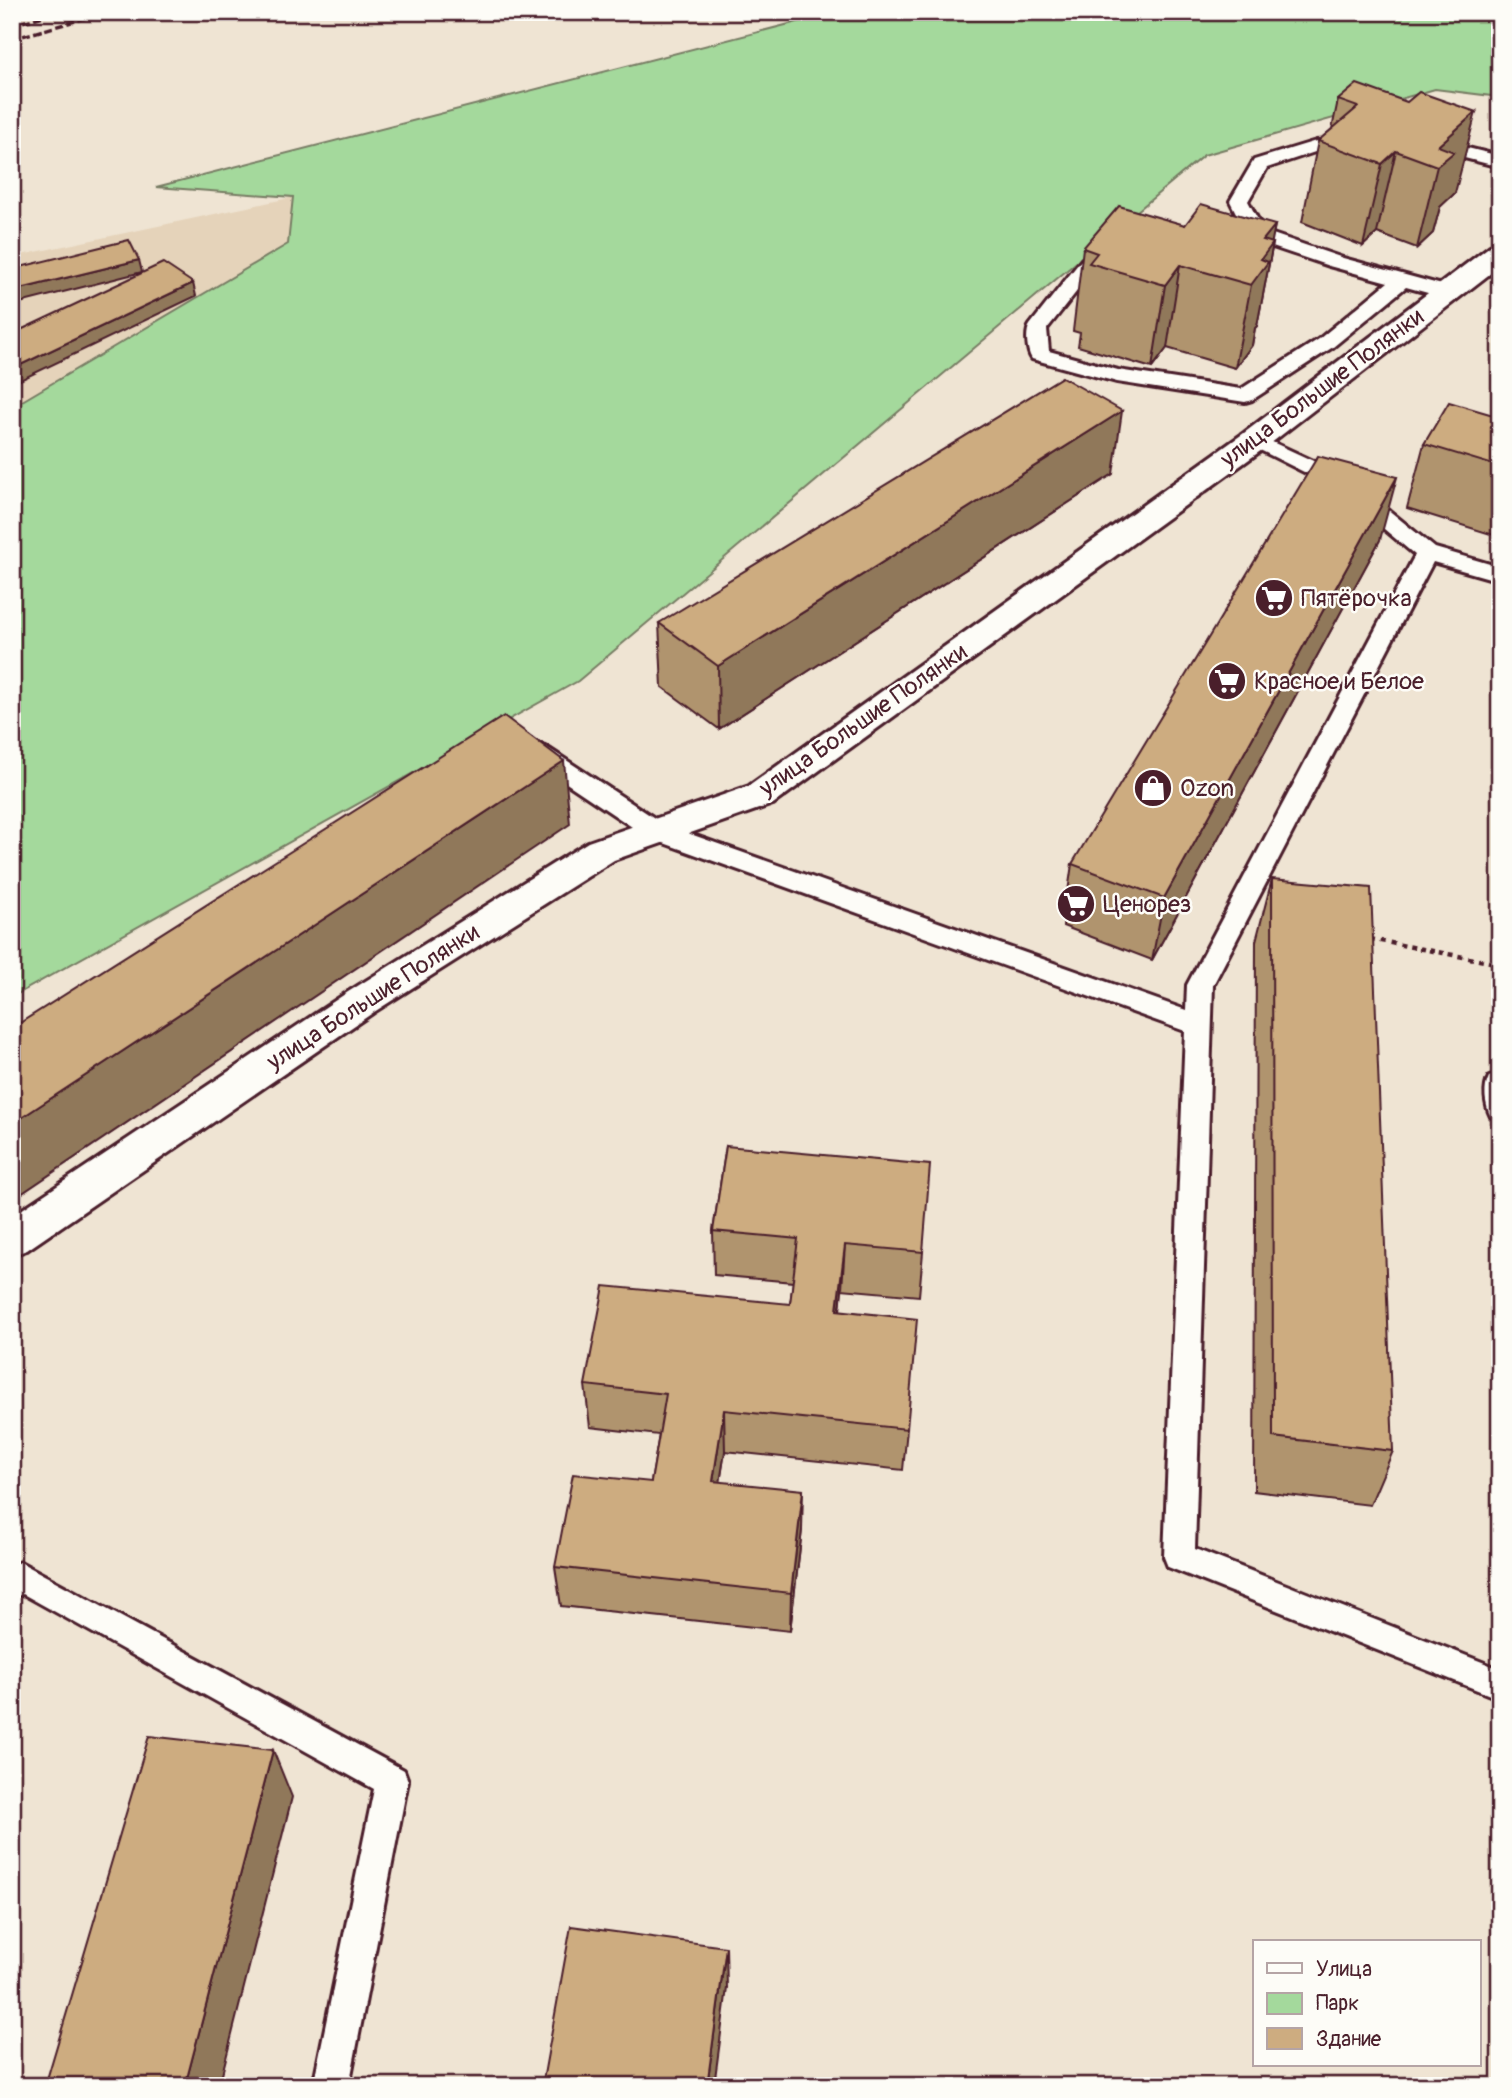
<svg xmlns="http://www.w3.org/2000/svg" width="1512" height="2098" viewBox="0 0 1512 2098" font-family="Pangolin,sans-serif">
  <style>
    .built { fill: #e5d3ba }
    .green { fill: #a4d99c; stroke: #777c64; stroke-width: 2 }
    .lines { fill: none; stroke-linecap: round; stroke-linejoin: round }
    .service-casing { stroke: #4a1f2b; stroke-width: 6 }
    .minor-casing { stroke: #4a1f2b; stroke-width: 6 }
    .path { stroke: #4a1f2b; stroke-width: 4.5; stroke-dasharray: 5 5; stroke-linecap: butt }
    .service { fill: #fdfcf7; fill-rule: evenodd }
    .minor { fill: #fdfcf7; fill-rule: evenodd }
    .rail { stroke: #4a1f2b; stroke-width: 3.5; stroke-dasharray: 8 3.5; stroke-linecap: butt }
    .wall { fill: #b0946e; stroke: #4a1f2b; stroke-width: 2 }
    .shaded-wall { fill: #90785a; stroke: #4a1f2b; stroke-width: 2 }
    .building { fill: #cdac80; stroke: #4a1f2b; stroke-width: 2 }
    .labels { text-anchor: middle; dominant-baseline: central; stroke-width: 5; stroke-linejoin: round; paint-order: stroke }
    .street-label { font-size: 24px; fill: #4a1f2b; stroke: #fdfcf7 }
    .poi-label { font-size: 24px; fill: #4a1f2b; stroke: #fdfcf7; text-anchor: start }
  </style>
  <rect width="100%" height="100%" fill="#efe4d3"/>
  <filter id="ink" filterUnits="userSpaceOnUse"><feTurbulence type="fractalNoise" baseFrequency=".0143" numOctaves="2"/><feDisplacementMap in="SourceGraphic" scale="14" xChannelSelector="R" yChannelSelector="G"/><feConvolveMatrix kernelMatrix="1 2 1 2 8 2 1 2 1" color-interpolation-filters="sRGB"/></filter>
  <g filter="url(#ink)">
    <polygon class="built" points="294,197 288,245 12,407 12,257"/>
    <polygon class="green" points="836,12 1500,12 1500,97 1435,89 1204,155 578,681 12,997 12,407 288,244 293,197 156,187"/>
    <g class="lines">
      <g class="service-casing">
        <g id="service">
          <path d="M1351 138 1360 143 1357 147 1318 151 1267 168 1248 201 1264 231 1343 258 1453 288 1456 292 1453 296 1446 298 1406 287 1333 347 1252 400 1245 402 1117 382 1032 359C1027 352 1025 332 1030 325L1082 259 1109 252 1116 254 1118 258 1116 262 1096 267 1047 329 1049 351 1118 370 1241 389 1319 339 1388 282 1329 266 1249 239 1230 201 1254 160 1316 141Z"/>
          <polygon points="1431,139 1500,156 1500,167 1425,148 1422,144"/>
          <polygon points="1255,434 1348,477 1435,548 1500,567 1500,581 1433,562 1213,985 1195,1549 1500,1669 1500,1699 1168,1567 1164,1557 1185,1031 647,837 529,758 525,752 529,746 537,744 545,746 665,825 1186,1010 1187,985 1415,555 1334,487 1248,444 1245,440 1248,436"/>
          <path d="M1498 1074H1500V1120L1491 1117C1485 1105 1483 1088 1489 1077Z"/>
          <polygon points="20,1562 404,1770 408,1781 349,2086 313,2086 374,1789 23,1594 12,1598 12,1565"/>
        </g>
      </g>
      <g class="minor-casing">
        <polygon id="minor" points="1500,244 1500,266 1266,447 773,804 614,860 374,1012 27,1250 12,1255 12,1216 348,992 588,842 749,786 1244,433 1490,246"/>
      </g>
      <polyline class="path" points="1370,939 1500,964"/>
      <use href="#service" class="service"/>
      <use href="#minor" class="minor"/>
      <g class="rail">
        <polyline points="12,25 58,12"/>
        <polyline points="12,39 107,12"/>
      </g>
    </g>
    <g class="wall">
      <polygon points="1338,100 1407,102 1455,193 1440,207 1433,233 1417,248 1377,233 1363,246 1302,222 1318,141 1332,129"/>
      <polygon points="1185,225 1275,225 1271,242 1273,243 1257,326 1255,328 1252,345 1235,368 1167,348 1152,368 1078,346 1080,333 1073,331 1083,248"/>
      <polygon points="1500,417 1500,537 1407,508 1424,444"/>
      <polygon points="1113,474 719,729 662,687 659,623"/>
      <polygon points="1380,540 1152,960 1063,926 1072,864"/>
      <polygon points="1272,879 1393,1451 1370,1505 1254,1491 1256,941"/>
      <polygon points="726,1146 923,1252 919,1296 842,1289 840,1311 907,1429 903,1470 725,1451 720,1482 802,1530 790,1631 561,1606 555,1567 651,1482 659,1435 590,1427 585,1385 790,1304 793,1282 714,1275 713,1231"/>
    </g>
    <g class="shaded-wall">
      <polygon points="1476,112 1455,193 1440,207 1433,233 1417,248 1437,166 1438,146"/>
      <polygon points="1396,151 1377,233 1363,246 1382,164"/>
      <polygon points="1275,225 1271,246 1273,243 1257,326 1255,328 1252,345 1235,368 1251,285 1263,240"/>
      <polygon points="139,260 142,272 12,305 12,291"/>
      <polygon points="1180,265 1167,348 1152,368 1165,285"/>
      <polygon points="193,283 196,296 12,384 12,369"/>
      <polygon points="1122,411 1113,474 719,729 718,666"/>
      <polygon points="1397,477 1380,540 1152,960 1164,898"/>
      <polygon points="564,761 570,824 12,1200 12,1124"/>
      <polygon points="845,1245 842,1289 835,1353 837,1310"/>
      <polygon points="724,1410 725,1451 714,1521 713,1481"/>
      <polygon points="803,1490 802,1530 790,1631 791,1593"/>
      <polygon points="273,1750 292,1797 219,2086 185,2086"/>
      <polygon points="726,1947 727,1988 714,2086 707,2086"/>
    </g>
    <g class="building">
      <polygon points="1357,84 1407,102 1419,92 1476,112 1438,146 1454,152 1437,166 1396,151 1382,164 1318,141 1358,107 1338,100"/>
      <polygon points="1201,204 1275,225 1263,240 1273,243 1261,259 1268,262 1251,285 1180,265 1165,285 1089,263 1097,253 1083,248 1119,206 1185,225"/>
      <polygon points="129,240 139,260 12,291 12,269"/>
      <polygon points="163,263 193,283 12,369 12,334"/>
      <polygon points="1062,377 1122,411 718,666 659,623"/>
      <polygon points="1449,402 1500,417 1500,467 1424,444"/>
      <polygon points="1318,456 1397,477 1164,898 1072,864"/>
      <polygon points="504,716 564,761 12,1124 12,1028"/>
      <polygon points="1272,879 1371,888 1393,1451 1273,1437"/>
      <polygon points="726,1146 930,1165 923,1252 845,1245 837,1310 917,1319 907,1429 724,1410 713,1481 803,1490 791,1593 555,1567 573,1474 651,1482 666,1394 585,1385 604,1286 790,1304 798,1239 713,1231"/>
      <polygon points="149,1736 273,1750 185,2086 45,2086"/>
      <polygon points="571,1926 726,1947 707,2086 542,2086"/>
    </g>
  </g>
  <defs>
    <g id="supermarket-disc" transform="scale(2.0125)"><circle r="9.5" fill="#4a1f2b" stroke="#fdfcf7"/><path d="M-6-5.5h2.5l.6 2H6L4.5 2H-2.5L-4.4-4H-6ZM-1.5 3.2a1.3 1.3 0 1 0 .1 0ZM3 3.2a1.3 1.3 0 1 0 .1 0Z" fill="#fff"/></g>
    <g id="shop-disc" transform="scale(2.0125)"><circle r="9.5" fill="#4a1f2b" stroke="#fdfcf7"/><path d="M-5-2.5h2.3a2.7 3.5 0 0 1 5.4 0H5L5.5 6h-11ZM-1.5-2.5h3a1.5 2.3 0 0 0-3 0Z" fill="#fff"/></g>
  </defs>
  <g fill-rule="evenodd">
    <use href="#supermarket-disc" x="1274" y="598"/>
    <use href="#supermarket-disc" x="1227" y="681"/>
    <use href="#shop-disc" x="1153" y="788"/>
    <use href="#supermarket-disc" x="1076" y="904"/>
  </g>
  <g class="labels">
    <g class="street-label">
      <text transform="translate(1322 388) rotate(-37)">улица Большие Полянки</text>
      <text transform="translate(863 720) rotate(-35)">улица Большие Полянки</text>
      <text transform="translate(373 997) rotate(-33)">улица Большие Полянки</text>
    </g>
    <g class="poi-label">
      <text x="1301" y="598">Пятёрочка</text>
      <text x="1254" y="681">Красное и Белое</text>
      <text x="1180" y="788">Ozon</text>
      <text x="1103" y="904">Ценорез</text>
    </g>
  </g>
  <rect width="1512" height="2098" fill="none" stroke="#fdfcf7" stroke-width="42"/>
  <rect x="21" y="21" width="1470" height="2056" fill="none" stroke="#4a1f2b" stroke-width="2.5" filter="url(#ink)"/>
  <rect x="1253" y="1940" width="228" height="126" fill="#fdfcf7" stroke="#b5a4a5" stroke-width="2"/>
  <rect x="1267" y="1963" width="35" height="10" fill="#fdfcf7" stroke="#b5a4a5" stroke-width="2"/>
  <text x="1316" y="1976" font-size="21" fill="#4a1f2b">Улица</text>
  <rect x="1267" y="1993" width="35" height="21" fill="#a4d99c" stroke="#b5a4a5" stroke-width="2"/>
  <text x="1316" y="2010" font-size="21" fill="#4a1f2b">Парк</text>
  <rect x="1267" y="2028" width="35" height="21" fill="#cdac80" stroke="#b5a4a5" stroke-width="2"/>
  <text x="1316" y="2046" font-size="21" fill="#4a1f2b">Здание</text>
</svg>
